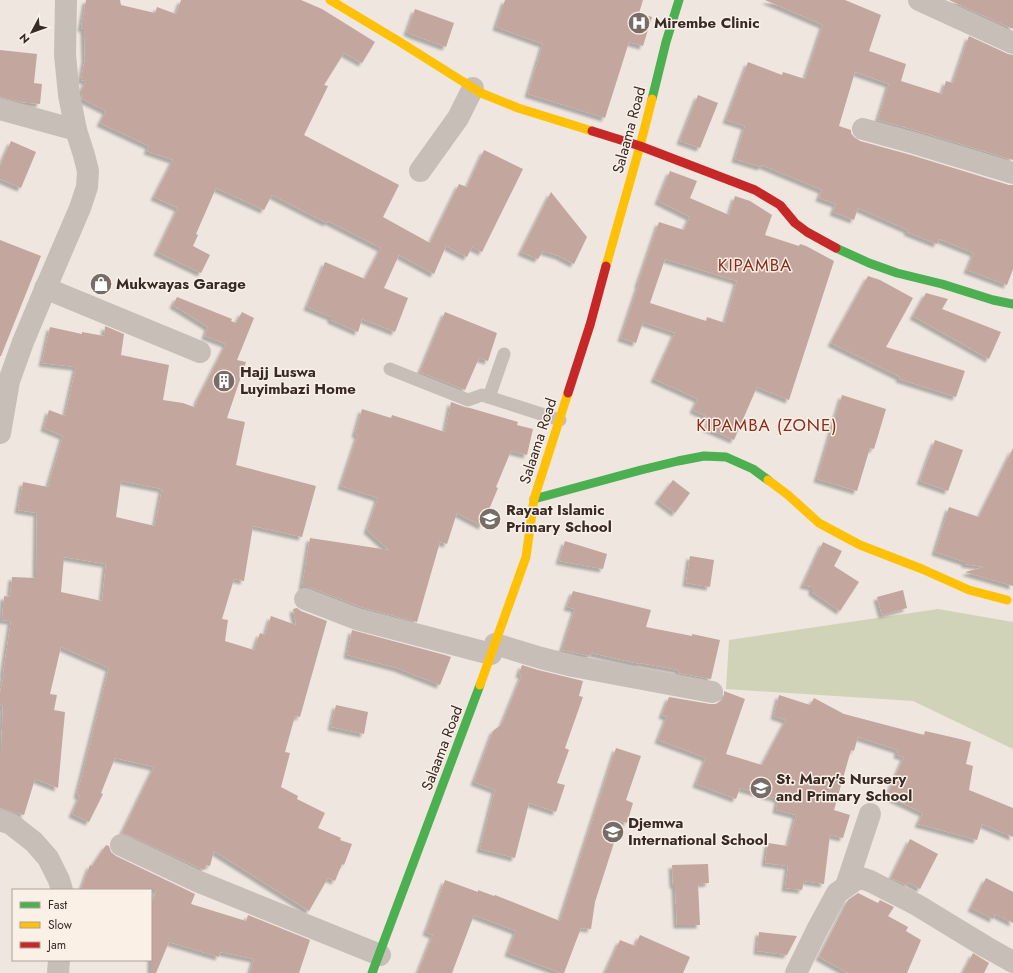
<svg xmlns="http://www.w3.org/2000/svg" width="1013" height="973" viewBox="0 0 1013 973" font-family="Jost,sans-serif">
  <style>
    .green { fill: #d1d3b8 }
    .building { fill: #c3a79f; fill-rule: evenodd; filter: url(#shadow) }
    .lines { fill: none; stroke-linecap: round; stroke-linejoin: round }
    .lane { stroke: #c7beb8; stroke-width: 13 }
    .street { stroke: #c7beb8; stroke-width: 22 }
    .fast { stroke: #4caf50; stroke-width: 9 }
    .slow { stroke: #ffc107; stroke-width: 9 }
    .jam { stroke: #c62828; stroke-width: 9 }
    .labels { text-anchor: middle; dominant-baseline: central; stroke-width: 3; stroke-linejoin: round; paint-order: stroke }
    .poi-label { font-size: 15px; font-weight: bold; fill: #372a27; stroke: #fbf0e6; text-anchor: start }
    .street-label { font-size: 15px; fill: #372a27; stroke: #fbf0e6 }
    .quarter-label { font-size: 17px; letter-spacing: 1px; fill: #8d2b19; stroke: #fbf0e6 }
  </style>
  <defs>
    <filter id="shadow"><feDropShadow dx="-3.5" dy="3.5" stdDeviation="1" flood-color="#0004"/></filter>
  </defs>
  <rect width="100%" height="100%" fill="#eee6df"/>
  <polygon class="green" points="938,609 1013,622 1013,749 913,701 726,689 729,640"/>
  <g class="building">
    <polygon points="86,0 120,0 121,5 155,13 157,7 176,14 181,0 301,0 322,9 375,42 362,63 344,53 324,85 328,86 304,135 399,185 383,217 430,243 459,184 467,187 484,150 523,169 482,252 472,247 467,257 446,246 434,274 399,255 384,288 408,298 395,332 362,319 358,332 331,320 331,317 307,307 325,262 365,279 381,248 328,221 327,223 272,195 264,210 216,188 196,234 198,235 193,246 210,255 201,273 157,252 178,208 154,197 173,160 147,151 149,146 100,123 106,111 82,99 81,91 86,81 81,80 85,59 84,29 81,28"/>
    <polygon points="505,0 643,0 639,13 652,17 643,46 629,42 605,118 528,94 543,44 496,27"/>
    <polygon points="765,0 845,0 881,15 869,51 906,64 901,81 942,94 946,81 953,83 969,36 1008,54 1013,55 1013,160 918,131 878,120 889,84 855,72 839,126 851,130 851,133 854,137 860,141 911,155 1009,185 1013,185 1013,269 1007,285 967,270 974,253 939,239 937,244 907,232 908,230 858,208 854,220 833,212 836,204 819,198 822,190 762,165 761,167 735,159 745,126 726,120 748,62 782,75 783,72 805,79 823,25"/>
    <polygon points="949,0 1013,0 1013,29"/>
    <polygon points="415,9 454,23 446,47 413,35 407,32"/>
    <polygon points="0,50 37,54 34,83 42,84 40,104 21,102 0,97"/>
    <polygon points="698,95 718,103 700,148 680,141"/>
    <polygon points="11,141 36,152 21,188 0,179 0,166"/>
    <path d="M670 171 697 181 690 198 729 215 735 196 750 201 772 215 765 235 799 246 800 244 806 246 834 261 789 400 757 387 734 440 706 428 710 418 693 410 698 399 654 379 675 333 643 322 636 343 621 338 639 284H638L659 222 684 230 690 217 658 201ZM665 259 737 281 725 323 707 317 706 321 650 303Z"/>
    <polygon points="551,192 587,237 574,264 559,256 543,251 538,259 521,252"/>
    <polygon points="0,240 41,256 1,356 0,356"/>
    <polygon points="868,276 880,280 913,298 886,347 965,371 956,397 899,379 900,377 831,343"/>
    <polygon points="926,293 948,299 942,309 1001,332 989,359 913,316"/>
    <path d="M177 297 232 319 231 321 236 323 242 312 254 318 237 360 246 362 227 418 245 422 236 465 316 486 302 537 253 526 244 581 234 579 222 619 228 620 225 641 254 650 260 633 265 635 271 616 296 625 293 609 297 608 301 611 327 621 300 717 295 716 285 752 290 753 281 787 298 796 297 799 325 813 318 828 341 838 340 840 352 844 344 865 342 864 335 881 328 878 309 911 214 851 210 866 206 865 204 870 126 834 122 833 154 767 115 758 101 793 103 794 89 822 72 814 80 796 77 795 109 668 61 647 50 694 57 695 54 710 65 712 58 788 35 779 24 815 0 808V751H1L3 706 0 705V693L4 674H3L11 621 2 620 4 596 10 597 12 577 36 578 37 513 18 510 23 482 48 487 63 436 44 428 49 410 65 416 76 367 42 363 50 327 82 334V332L104 336 105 326 124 334 121 355 169 365 163 400 183 403 194 407 195 406H196L198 399 226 344 205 336 208 327 173 305ZM121 481 162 489 155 526 116 517ZM64 557 106 564 102 601 61 592Z"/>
    <polygon points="445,312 497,333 488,361 479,358 465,390 420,372"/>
    <polygon points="842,395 886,409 874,449 870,448 857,491 817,479"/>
    <polygon points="451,402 465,407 470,408 518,422 517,425 533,429 527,455 511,451 496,487 498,488 482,526 457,513 447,544 440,542 417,622 361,607 309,587 302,587 310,538 389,550 367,530 378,498 341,486 358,435 355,434 362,409 391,418 392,415 445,432"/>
    <polygon points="935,440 963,450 948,491 920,481"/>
    <polygon points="1013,448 1013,586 965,572 984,567 965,564 965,562 935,552 949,507 979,517"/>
    <polygon points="673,480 690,493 675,513 658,500"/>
    <polygon points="565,541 607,554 603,569 559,561"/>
    <polygon points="823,542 842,551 834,566 859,582 840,611 812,592 812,587 803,585"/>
    <polygon points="690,556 714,560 710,587 686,583"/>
    <polygon points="903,590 907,608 882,615 877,597"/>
    <polygon points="573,591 651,610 646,627 692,636 692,634 720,640 711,679 678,673 679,670 640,663 640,664 591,653 590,656 562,650 575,609 567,607"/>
    <polygon points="352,630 445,655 451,657 440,685 397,668 347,655"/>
    <polygon points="522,665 538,670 583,681 579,696 583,697 565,748 569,750 557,783 565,785 556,812 529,803 515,858 480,849 495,790 474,782 493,731 502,724 522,675 519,674"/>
    <polygon points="724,691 745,699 726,754 762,765 786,720 774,716 779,695 810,705 814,698 844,714 924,735 925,731 960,739 971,742 966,764 973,766 969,790 1013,808 1013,837 982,824 977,840 918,824 923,813 887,796 904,757 897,755 898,750 858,737 854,751 851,750 834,810 850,815 843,838 830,835 824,884 804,881 802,890 785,888 788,866 765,863 768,843 788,846 796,815 776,810 778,799 740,788 736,799 696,784 706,758 658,740 667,717 662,715 669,697 710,704 716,704 722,700 724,695"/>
    <polygon points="336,705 368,712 364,734 331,727"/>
    <polygon points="616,748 641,756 626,800 633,803 627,823 621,821 595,902 591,929 581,928 564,973 561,973 508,953 516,931 474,915 452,973 418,973 433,935 426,932 445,880 478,892 478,890 494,896 495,895 560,921"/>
    <polygon points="910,839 938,854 920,889 908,882 906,885 891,878"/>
    <polygon points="106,845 109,846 111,852 116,856 195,894 191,904 246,921 248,915 310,940 299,973 250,973 254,959 220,952 219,957 169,942 156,973 151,973 151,904 157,890 81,890 90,865 92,866"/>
    <polygon points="708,864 709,883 698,884 700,925 677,925 675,885 673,885 672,865"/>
    <polygon points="986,878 1013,892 1013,923 995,914 993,919 971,908"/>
    <polygon points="858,893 878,903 880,900 894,907 888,916 908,927 906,931 921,940 907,973 848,973 819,957 848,900"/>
    <polygon points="759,932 797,936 787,955 757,951"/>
    <polygon points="640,935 690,957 683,973 605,973 620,940 635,946"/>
    <polygon points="973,953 989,963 984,973 963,973"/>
  </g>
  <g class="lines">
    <g class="lane">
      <polyline points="390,369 468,400 482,395 560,420"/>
      <polyline points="489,397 504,354"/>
    </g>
    <g class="street">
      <polyline points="919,0 1013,43"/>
      <polyline points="0,109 76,130"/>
      <polyline points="863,129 914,143 1013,173"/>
      <polyline points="420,171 458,118 473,88"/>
      <polyline points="45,288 200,352"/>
      <polyline points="0,433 9,381 23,342 41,299 80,208 87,187 88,171 84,155 76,130 69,95 65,55 66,0"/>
      <polyline points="305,599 357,619 491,654"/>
      <polyline points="495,644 541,658 573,666 712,692"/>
      <polyline points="0,820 11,824 34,842 48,858 59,880 62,890"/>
      <polyline points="121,845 197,881 380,955"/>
      <polyline points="846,886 870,814"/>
      <polyline points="58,973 59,960"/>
      <polyline points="796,973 817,930 837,893 854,881 861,878 870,881 917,905 986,947 1013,962"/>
    </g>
    <g class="fast">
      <polyline points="652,99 666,42 679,0"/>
      <polyline points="836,248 869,263 897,273 942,284 993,300 1013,304"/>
      <polyline points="534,499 641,470 678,461 704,456 726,457 753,469 768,480"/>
      <polyline points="372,973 480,685"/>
    </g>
    <g class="slow">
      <polyline points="330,0 400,42 481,93 518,108 592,131"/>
      <polyline points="606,266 640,146 652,99"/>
      <polyline points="768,480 788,495 819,523 860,545 922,569 969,590 1007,600"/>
      <polyline points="480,685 526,557 534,499 568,393"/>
    </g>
    <g class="jam">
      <polyline points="592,131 640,146 755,190 780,205 795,223 807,232 836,248"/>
      <polyline points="568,393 590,325 606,266"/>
    </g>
  </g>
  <defs>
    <g id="hospital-disc" transform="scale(1.15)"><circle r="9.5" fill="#776c67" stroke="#fbf0e6"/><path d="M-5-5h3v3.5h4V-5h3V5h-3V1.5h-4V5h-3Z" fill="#fff"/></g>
    <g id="shop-disc" transform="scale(1.15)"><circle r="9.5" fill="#776c67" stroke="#fbf0e6"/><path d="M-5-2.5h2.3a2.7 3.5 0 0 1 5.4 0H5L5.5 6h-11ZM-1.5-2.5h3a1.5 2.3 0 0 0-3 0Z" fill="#fff"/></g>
    <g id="building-disc" transform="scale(1.15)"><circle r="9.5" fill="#776c67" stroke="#fbf0e6"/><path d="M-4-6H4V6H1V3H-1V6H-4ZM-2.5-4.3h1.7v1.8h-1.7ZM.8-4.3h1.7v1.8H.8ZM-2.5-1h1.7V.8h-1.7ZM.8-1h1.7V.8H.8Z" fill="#fff"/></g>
    <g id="school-disc" transform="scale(1.15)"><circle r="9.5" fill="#776c67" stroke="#fbf0e6"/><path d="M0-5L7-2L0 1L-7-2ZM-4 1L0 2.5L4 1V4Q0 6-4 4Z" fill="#fff"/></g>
  </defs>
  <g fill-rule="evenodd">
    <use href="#hospital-disc" x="639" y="23"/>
    <use href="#shop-disc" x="101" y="284"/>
    <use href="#building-disc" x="224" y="381"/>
    <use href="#school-disc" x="490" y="519"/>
    <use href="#school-disc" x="761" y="788"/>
    <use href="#school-disc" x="613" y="832"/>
  </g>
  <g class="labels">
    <g class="poi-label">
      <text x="654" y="23">Mirembe Clinic</text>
      <text x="116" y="284">Mukwayas Garage</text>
      <text x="240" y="372">Hajj Luswa<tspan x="240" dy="17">Luyimbazi Home</tspan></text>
      <text x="506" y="510">Rayaat Islamic<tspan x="506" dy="17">Primary School</tspan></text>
      <text x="776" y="779">St. Mary's Nursery<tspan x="776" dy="17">and Primary School</tspan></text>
      <text x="628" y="823">Djemwa<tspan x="628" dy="17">International School</tspan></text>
    </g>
    <g class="street-label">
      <text transform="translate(629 130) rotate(-75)">Salaama Road</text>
      <text transform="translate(538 441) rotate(-72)">Salaama Road</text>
      <text transform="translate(442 748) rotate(-69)">Salaama Road</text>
    </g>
    <g class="quarter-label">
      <text x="755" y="265">KIPAMBA</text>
      <text x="767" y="425">KIPAMBA (ZONE)</text>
    </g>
  </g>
  <rect x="12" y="889" width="140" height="72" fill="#fbf0e6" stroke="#ada19a"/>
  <rect x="20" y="902" width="20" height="6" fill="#4caf50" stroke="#ada19a"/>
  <text x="48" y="909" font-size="12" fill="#372a27">Fast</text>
  <rect x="20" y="922" width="20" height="6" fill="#ffc107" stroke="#ada19a"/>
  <text x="48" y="929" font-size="12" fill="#372a27">Slow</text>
  <rect x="20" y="942" width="20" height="6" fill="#c62828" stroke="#ada19a"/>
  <text x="48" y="949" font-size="12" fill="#372a27">Jam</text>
  <g transform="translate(32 32) rotate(229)" stroke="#fbf0e6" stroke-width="3" paint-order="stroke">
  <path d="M0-3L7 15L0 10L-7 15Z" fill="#372a27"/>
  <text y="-6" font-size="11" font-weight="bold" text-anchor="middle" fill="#372a27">N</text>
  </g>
</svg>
